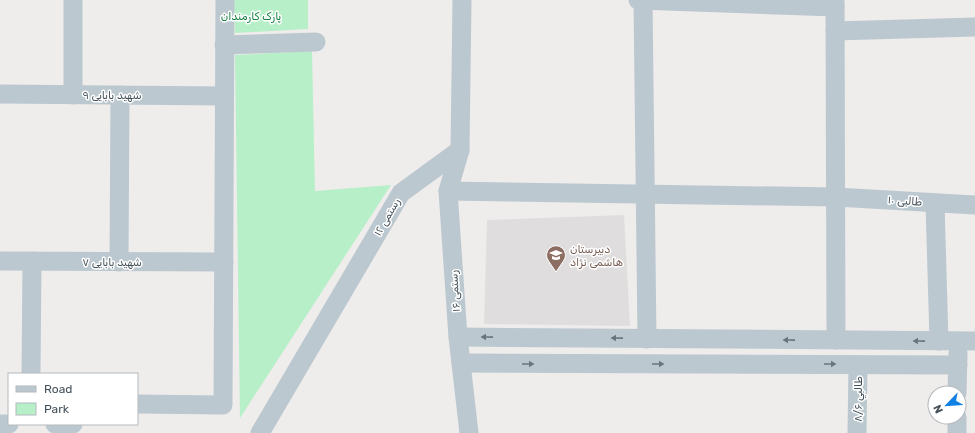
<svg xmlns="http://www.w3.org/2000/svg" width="975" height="433" viewBox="0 0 975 433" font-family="Rubik,'Noto Naskh Arabic',sans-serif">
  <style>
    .education { fill: #e0ddde }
    .green { fill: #b7f0c8 }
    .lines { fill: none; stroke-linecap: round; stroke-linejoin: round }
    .street { stroke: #bcc8cf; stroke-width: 19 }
    .oneway { fill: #68757d }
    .labels { text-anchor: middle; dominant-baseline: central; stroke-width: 3; stroke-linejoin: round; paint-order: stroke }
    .park-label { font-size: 11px; fill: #127e3e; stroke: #fff }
    .street-label { font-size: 11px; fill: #44515a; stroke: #fff }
    .education-label { font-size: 11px; fill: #785e54; stroke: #fff; text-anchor: start }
  </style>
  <rect width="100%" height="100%" fill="#efecec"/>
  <polygon class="education" points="624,215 630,326 484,324 487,220"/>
  <g class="green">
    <polygon points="234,0 308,0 308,29 235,33"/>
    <polygon points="312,51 315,191 391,185 240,418 235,55"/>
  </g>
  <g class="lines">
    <g class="street">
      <polyline points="638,0 835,7"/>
      <polyline points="643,0 647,339"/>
      <polyline points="835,0 836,340"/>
      <polyline points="835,31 975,27"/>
      <polyline points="224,45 316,42"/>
      <polyline points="0,94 224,96"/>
      <polyline points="73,95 73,0"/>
      <polyline points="460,150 448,191 458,337 469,433"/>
      <polyline points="448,191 836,197 975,205"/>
      <polyline points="935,203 939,341"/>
      <polyline points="0,261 224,262"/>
      <polyline points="119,262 120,95"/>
      <polyline points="458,337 975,341"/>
      <polyline points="461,363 958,365"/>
      <polyline points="31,374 32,261"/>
      <polyline points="957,393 958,353"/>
      <polyline points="137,404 223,405 225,0"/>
      <polyline points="0,424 9,424"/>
      <polyline points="55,424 73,424"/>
      <polyline points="260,433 401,193 460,150 462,0"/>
      <polyline points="857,433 858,365"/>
      <polyline points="957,433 957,417"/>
    </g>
  </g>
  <defs><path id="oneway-solid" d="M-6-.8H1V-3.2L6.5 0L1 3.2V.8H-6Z"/></defs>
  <g class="oneway">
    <use href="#oneway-solid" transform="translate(487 337) rotate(-179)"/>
    <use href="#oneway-solid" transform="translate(617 338) rotate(-179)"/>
    <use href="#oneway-solid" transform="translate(789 340) rotate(-179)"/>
    <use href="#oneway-solid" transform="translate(919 341) rotate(-179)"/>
    <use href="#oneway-solid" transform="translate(528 364)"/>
    <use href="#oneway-solid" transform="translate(658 364)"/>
    <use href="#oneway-solid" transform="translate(830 364)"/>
  </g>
  <defs>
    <g id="school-pin" transform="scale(1)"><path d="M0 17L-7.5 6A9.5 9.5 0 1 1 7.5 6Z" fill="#8d6e63" stroke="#fff"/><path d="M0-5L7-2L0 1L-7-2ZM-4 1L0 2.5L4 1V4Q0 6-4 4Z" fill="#fff"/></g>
  </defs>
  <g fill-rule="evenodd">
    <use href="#school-pin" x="556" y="255"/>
  </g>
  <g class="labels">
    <g class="park-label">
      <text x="251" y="16">پارک کارمندان</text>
    </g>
    <g class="street-label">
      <text x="112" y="95">شهید بابایی ۹</text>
      <text transform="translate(905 201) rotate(4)">طالبی ۱۰</text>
      <text transform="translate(387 217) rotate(-60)">رستمی ۱۲</text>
      <text x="112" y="262">شهید بابایی ۷</text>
      <text transform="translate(455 291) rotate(-94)">رستمی ۱۶</text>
      <text transform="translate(858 399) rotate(-90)">طالبي ۸/۶</text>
    </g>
    <g class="education-label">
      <text x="570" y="249">دبیرستان<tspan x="570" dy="13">هاشمی نژاد</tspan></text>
    </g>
  </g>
  <rect x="8" y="373" width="130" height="52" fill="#ffffff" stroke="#b4b9bd"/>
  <rect x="16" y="386" width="20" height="6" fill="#bcc8cf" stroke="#b4b9bd"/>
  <text x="44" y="393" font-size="12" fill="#44515a">Road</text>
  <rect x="16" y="403" width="20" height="12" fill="#b7f0c8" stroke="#b4b9bd"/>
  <text x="44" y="413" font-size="12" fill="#44515a">Park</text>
  <g transform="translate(947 405) rotate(245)"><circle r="19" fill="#ffffff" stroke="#b4b9bd"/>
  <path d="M0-3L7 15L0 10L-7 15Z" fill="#1180e4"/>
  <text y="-6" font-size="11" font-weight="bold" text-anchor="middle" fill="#44515a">N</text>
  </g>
</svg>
